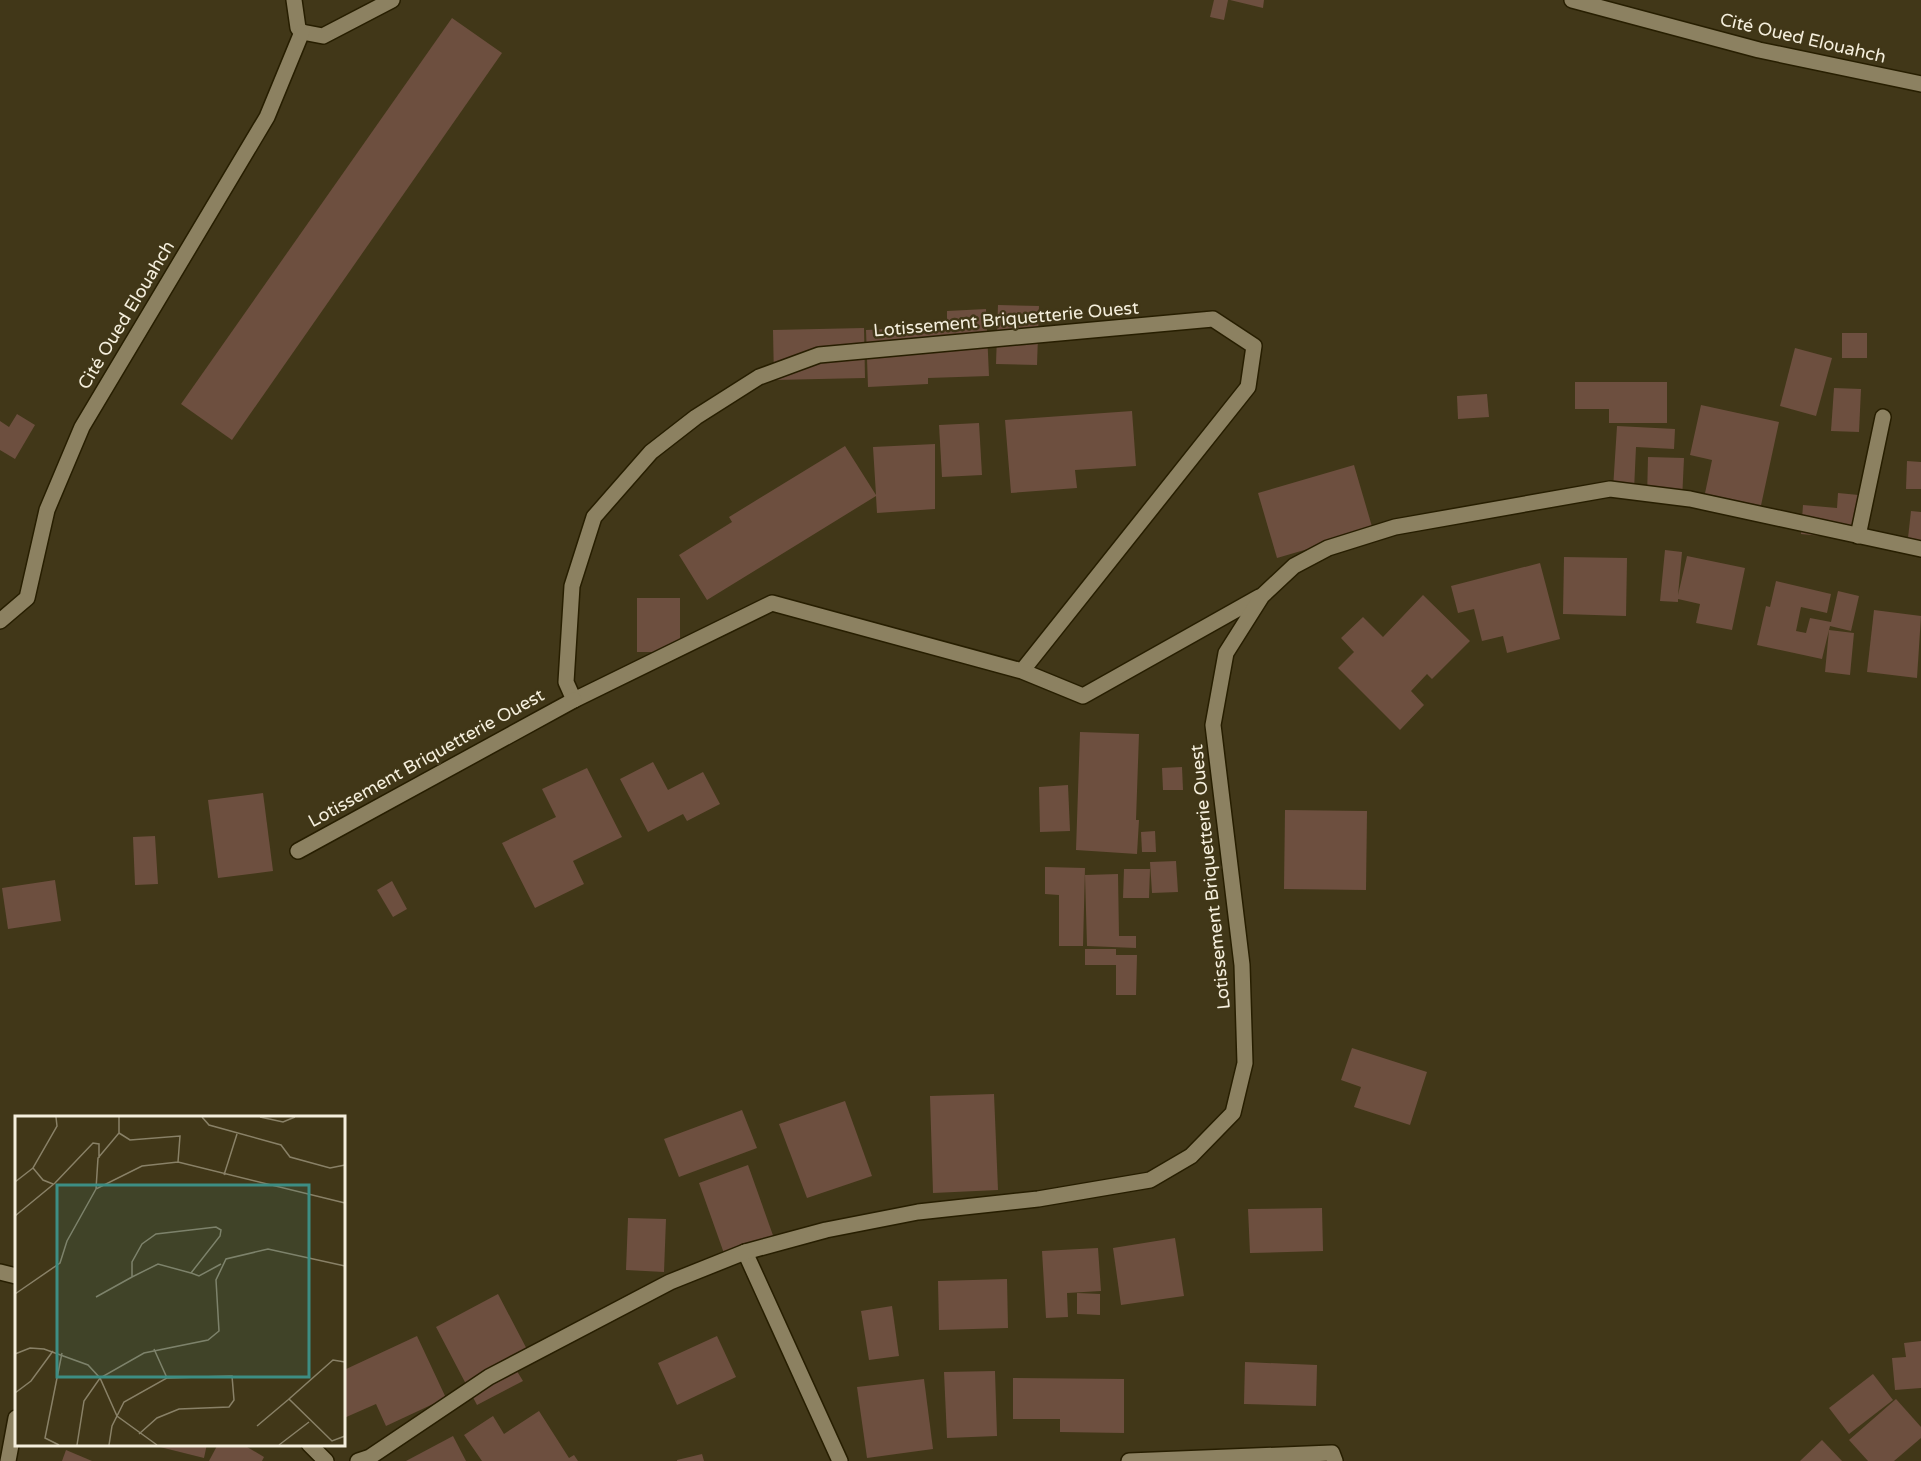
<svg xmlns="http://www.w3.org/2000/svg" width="1921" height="1461" viewBox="0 0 1921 1461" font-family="'Varela Round',sans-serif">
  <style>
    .building { fill: #6d4f3f }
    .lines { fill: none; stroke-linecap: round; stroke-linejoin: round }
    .street-casing { stroke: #271e00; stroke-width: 18 }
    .street { stroke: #8c8161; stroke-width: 15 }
    .labels { text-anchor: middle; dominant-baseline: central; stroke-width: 5; stroke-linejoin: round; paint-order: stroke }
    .street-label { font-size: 18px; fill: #f5efdd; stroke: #413718 }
    .inset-road { fill: none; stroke: #898167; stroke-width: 1.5 }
    .view { fill: #3d8e84; fill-opacity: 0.15; stroke: #3d8e84; stroke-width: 3 }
    .inset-edge { fill: none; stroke: #f5efdd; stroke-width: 3 }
  </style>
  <rect width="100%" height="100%" fill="#413718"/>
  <g class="building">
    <polygon points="1214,0 1228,0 1224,20 1210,17"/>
    <polygon points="1230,0 1264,0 1263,8"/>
    <polygon points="452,18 502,53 232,440 181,404"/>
    <polygon points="998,305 1039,306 1037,365 996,364"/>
    <polygon points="986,309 989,376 928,378 928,384 868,387 866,330 947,326 947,311"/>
    <polygon points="864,328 865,378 774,380 773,330"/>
    <rect x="1842" y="333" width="25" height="25"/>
    <polygon points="1795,348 1832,358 1816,416 1780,406"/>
    <polygon points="1575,382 1667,382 1667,423 1609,423 1609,409 1575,409"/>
    <polygon points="1834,388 1861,389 1859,432 1831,431"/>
    <polygon points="1487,394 1489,417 1458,419 1457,396"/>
    <polygon points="1701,405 1779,422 1760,510 1704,498 1712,460 1690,455"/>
    <polygon points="1132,411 1136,466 1075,470 1077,488 1011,493 1005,420"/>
    <polygon points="17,414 35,425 15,459 0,450 0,421 9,427"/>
    <polygon points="979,423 982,475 942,477 939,425"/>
    <polygon points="1617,426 1675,429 1674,449 1636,447 1634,490 1613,489"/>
    <polygon points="935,444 935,509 877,513 876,496 707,600 679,555 732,522 729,517 845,446 876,495 873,447"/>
    <polygon points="1648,457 1684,458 1682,500 1647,499"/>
    <polygon points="1907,461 1921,462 1921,489 1906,489"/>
    <polygon points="1354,465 1373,530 1277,558 1258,493"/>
    <polygon points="1838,493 1869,496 1865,540 1801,534 1803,505 1837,508"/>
    <polygon points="1911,511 1921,512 1921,548 1907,547"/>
    <polygon points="1665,550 1682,552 1678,595 1687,556 1745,568 1732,630 1696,623 1700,604 1678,599 1678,602 1660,601"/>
    <polygon points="1564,557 1627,558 1626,616 1563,614"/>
    <polygon points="1540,563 1560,639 1507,653 1503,636 1482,641 1474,609 1458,613 1451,586"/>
    <polygon points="1776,581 1831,594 1827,613 1801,607 1796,631 1806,633 1810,618 1831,622 1838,591 1859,596 1851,631 1830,626 1829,630 1854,633 1850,675 1825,672 1829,630 1822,659 1757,645 1766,606 1770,607"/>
    <polygon points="1423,595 1470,641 1432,679 1427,674 1411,691 1424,705 1400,730 1338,668 1354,652 1341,638 1363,617 1383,637"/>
    <rect x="637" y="598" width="43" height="54"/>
    <polygon points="1874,610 1921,616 1917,678 1867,672"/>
    <polygon points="1080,732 1139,734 1136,820 1139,820 1137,854 1076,850"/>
    <polygon points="653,762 668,790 703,772 720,804 687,821 683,814 648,832 620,779"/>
    <polygon points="1182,767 1183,790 1163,790 1162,768"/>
    <polygon points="587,768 622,837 573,861 584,884 535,908 502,843 556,817 542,789"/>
    <polygon points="1068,785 1070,831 1040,832 1039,787"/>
    <polygon points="263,793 273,871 218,878 208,800"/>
    <polygon points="1285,810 1367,811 1366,890 1284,889"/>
    <polygon points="1155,831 1156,852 1142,852 1141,832"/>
    <polygon points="155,836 158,884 135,885 133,837"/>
    <polygon points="1176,861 1178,892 1152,893 1150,862"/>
    <polygon points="1045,867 1085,868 1083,946 1059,946 1059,895 1045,894"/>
    <polygon points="1124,869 1150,869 1149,898 1123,898"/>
    <polygon points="1118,874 1119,936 1136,936 1136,948 1087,946 1085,875"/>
    <polygon points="55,880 61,921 8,929 2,888"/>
    <polygon points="392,881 407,909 393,917 377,890"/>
    <polygon points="1085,949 1116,949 1116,955 1137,955 1136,995 1116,995 1116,965 1085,965"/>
    <polygon points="1352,1048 1427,1072 1410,1125 1354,1107 1361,1087 1341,1080"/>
    <polygon points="994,1094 998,1190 933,1193 930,1096"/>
    <polygon points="845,1101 872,1176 807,1198 779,1124"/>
    <polygon points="742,1110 757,1148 679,1177 664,1139"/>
    <polygon points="748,1165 775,1241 726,1259 699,1183"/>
    <polygon points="1322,1208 1323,1251 1250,1253 1248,1209"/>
    <polygon points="628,1218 666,1219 664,1272 626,1270"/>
    <polygon points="1175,1238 1184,1296 1121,1305 1113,1248"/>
    <polygon points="1098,1248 1101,1291 1067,1293 1068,1317 1046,1318 1042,1251"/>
    <polygon points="1007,1279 1008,1328 939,1330 938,1281"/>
    <polygon points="1077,1293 1100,1294 1100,1315 1077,1314"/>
    <polygon points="498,1294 532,1359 515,1368 523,1381 477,1405 436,1327"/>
    <polygon points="892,1306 899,1356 869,1360 861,1311"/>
    <polygon points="417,1336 446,1398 386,1426 376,1404 344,1418 344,1370"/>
    <polygon points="717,1336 736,1377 677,1405 658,1363"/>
    <polygon points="1921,1341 1921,1388 1895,1390 1892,1358 1906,1357 1904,1343"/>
    <polygon points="1245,1362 1317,1365 1316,1406 1244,1404"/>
    <polygon points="995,1371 997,1436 947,1438 944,1372"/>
    <polygon points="1873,1374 1893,1400 1849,1434 1829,1408"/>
    <polygon points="1013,1378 1124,1379 1124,1433 1060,1432 1060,1419 1013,1419"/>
    <polygon points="924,1379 933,1449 867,1458 857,1387"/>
    <polygon points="1896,1399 1921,1427 1921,1438 1894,1461 1868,1461 1849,1440"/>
    <polygon points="539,1411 569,1458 574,1455 578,1461 482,1461 464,1435 493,1416 504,1434"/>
    <polygon points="453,1436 466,1461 406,1461"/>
    <polygon points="1822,1440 1842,1461 1800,1461"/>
    <polygon points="148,1444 207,1444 204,1458"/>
    <polygon points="218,1444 242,1444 264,1457 262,1461 209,1461"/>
    <polygon points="66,1450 92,1461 62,1461"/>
    <polygon points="702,1454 704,1461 677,1461 677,1460"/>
  </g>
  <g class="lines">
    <g class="street-casing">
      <g id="street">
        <polyline points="294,0 298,28 302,32 323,36 392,0"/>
        <polyline points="1572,0 1759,50 1921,84"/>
        <polyline points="1858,536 1883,417"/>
        <polyline points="0,621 27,598 47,510 82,427 267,117 302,32"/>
        <polyline points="1022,671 772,603 574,700 566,682 572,586 594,517 651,452 696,417 759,377 819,355 1213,319 1254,346 1248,387 1022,671 1083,696 1259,597"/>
        <polyline points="298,851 574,700"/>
        <polyline points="745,1252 840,1461"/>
        <polyline points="0,1272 16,1276"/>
        <polyline points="309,1444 326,1461"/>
        <polyline points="8,1461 16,1418"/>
        <polyline points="358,1461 370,1457 489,1377 670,1282 745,1252 826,1230 918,1212 1038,1199 1150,1180 1191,1156 1233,1113 1245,1063 1242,965 1213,725 1226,653 1262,596 1294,566 1328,548 1395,527 1610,489 1690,499 1921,549"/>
        <polyline points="1129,1461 1332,1453 1335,1461"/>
      </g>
    </g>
    <use href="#street" class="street"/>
  </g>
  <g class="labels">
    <g class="street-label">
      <text transform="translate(1803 38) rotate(13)">Cité Oued Elouahch</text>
      <text transform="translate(126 315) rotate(-59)">Cité Oued Elouahch</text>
      <text transform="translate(1006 319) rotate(-5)">Lotissement Briquetterie Ouest</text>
      <text transform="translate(426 758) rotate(-29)">Lotissement Briquetterie Ouest</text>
      <text transform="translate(1210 877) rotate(-96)">Lotissement Briquetterie Ouest</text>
    </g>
  </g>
  <g transform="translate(15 1116)">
    <rect width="330" height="330" fill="#413718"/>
    <path class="inset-road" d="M104 1V17L83 42 81 73 127 50 163 46 330 87M187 1 194 9 266 29 275 41 315 52 330 49M245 1 268 6 280 1M104 17 115 24 165 20 163 46M209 59 222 18M0 66 18 52M38 68 28 64 18 52 42 10 41 1M0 100 40 67 78 27 84 28V42M176 157 143 148 117 161V146L127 128 141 118 201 111 206 114 205 120 176 157 184 160 206 148M0 178 45 147 52 125 81 73M81 181 117 161M0 238 15 232 29 233 73 249 85 262 102 300 142 329M330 246 318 244 274 283 317 325 330 320M0 277 16 265 38 235M242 310 274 283M124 318 142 302 164 293 214 291 219 284 217 260 152 262M44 329 30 322 47 237M62 329 69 285 85 262 129 237 193 224 204 215 201 164 211 143 253 133 330 150M94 329 97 310 109 286 152 262 139 233M264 329 294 306"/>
    <path class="view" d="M42 69H294V261H42Z"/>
    <rect width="330" height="330" class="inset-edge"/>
  </g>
</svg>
